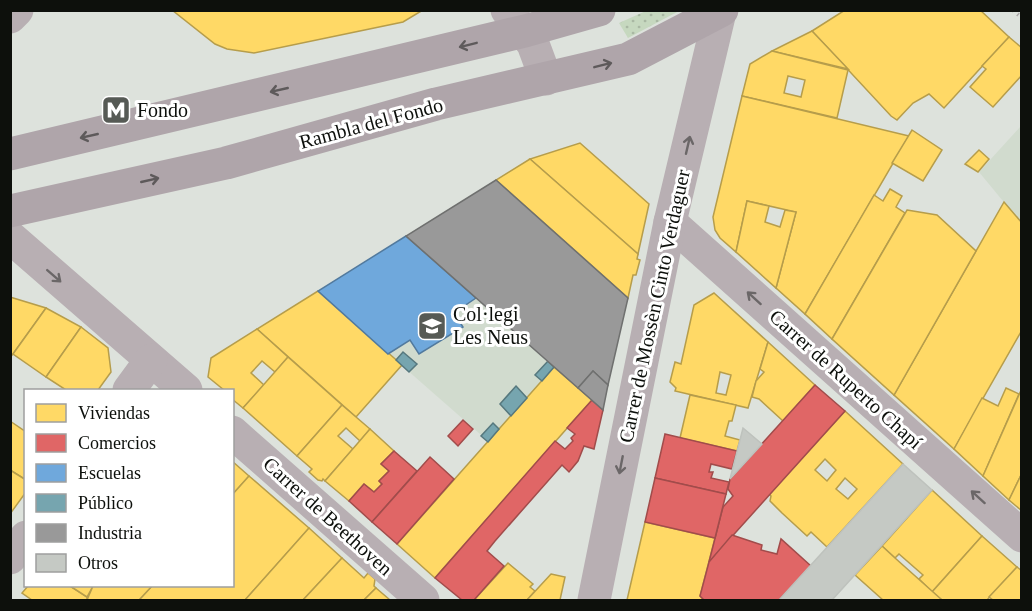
<svg xmlns="http://www.w3.org/2000/svg" width="1032" height="611" viewBox="0 0 1032 611" font-family="'Times New Roman',serif">
  <style>
    .built { fill: #d1dbce }
    .garden { fill: url(#garden-dots) }
    .homes { fill: #ffd966; stroke: #b69d4b; stroke-width: 1.5; fill-rule: evenodd }
    .shops { fill: #e06666; stroke: #a14c4b; stroke-width: 1.5 }
    .schools { fill: #6fa8dc; stroke: #527a9e; stroke-width: 1.5 }
    .public { fill: #76a5af; stroke: #56787e; stroke-width: 1.5 }
    .industry { fill: #999; stroke: #6f706f; stroke-width: 1.5 }
    .building { fill: #c5c9c4; stroke: #bec2bd; stroke-width: 1.5 }
    .lines { fill: none; stroke-linecap: round; stroke-linejoin: round }
    .path { stroke: #aaa7a7; stroke-width: 4; stroke-dasharray: 1.5 4.5; stroke-linecap: butt }
    .street { stroke: #b8afb3; stroke-width: 33 }
    .secondary { stroke: #afa5aa; stroke-width: 33 }
    .oneway { stroke: #5e5a5b }
    .oneway2 { stroke: #6b6768 }
    .labels { text-anchor: middle; dominant-baseline: central; stroke-width: 6; stroke-linejoin: round; paint-order: stroke }
    .poi-label { font-size: 20px; fill: #0d100c; stroke: #fff; text-anchor: start }
    .street-label { font-size: 20px; fill: #0d100c; stroke: #fff }
  </style>
  <defs>
    <pattern id="garden-dots" width="8" height="8" patternUnits="userSpaceOnUse" patternTransform="scale(1.5)"><rect width="8" height="8" fill="#c6d8bf"/><path d="M2 2h.1M6 6h.1" fill="none" stroke="#a9b8a3" stroke-width="1.8" stroke-linecap="round"/></pattern>
  </defs>
  <rect width="100%" height="100%" fill="#dde2dc"/>
  <g class="built">
    <polygon points="1021,126 1021,223 979,172"/>
    <polygon points="406,237 554,368 488,441 317,291"/>
  </g>
  <polygon class="garden" points="648,10 679,11 628,38 619,23"/>
  <g class="homes">
    <polygon points="172,10 423,10 403,22 254,53 227,49 215,44"/>
    <polygon points="845,10 980,10 1009,37 944,108 929,94 913,103 897,120 891,116 812,31"/>
    <polygon points="812,31 848,69 772,51"/>
    <polygon points="1009,37 1022,48 1022,75 993,107 970,87 986,69 982,66"/>
    <path d="M772 51 848 70 837 118 742 96 750 64ZM788 76 805 80 801 97 784 93Z"/>
    <polygon points="742,96 909,136 805,314 776,288 796,212 747,201 736,252 720,238 715,230 713,217"/>
    <polygon points="912,130 942,150 923,181 892,163"/>
    <polygon points="580,143 649,204 638,254 530,159"/>
    <polygon points="979,150 989,159 978,172 965,164"/>
    <polygon points="530,159 638,254 637,259 640,260 636,275 633,275 628,298 496,180"/>
    <polygon points="890,189 902,196 896,207 905,213 832,339 805,314 874,195 883,201"/>
    <polygon points="747,201 769,206 765,222 780,227 785,210 796,212 776,288 736,252"/>
    <polygon points="1004,202 1022,223 1022,330 954,449 894,395"/>
    <polygon points="907,210 937,215 976,251 894,395 832,339"/>
    <polygon points="318,291 402,365 356,417 257,329"/>
    <path d="M714 293 768 342 748 408 675 391 676 388 670 382 675 362 681 364 694 305ZM720 372 731 375 726 395 716 393Z"/>
    <polygon points="10,297 46,308 10,358"/>
    <polygon points="46,308 81,327 46,377 13,354"/>
    <polygon points="81,327 108,348 111,372 98,390 66,390 46,377"/>
    <polygon points="257,329 288,357 275,372 262,361 251,373 264,385 243,408 232,399 232,390 224,390 208,377 211,358"/>
    <polygon points="768,342 815,385 783,421 759,399 752,397 756,381 764,372 760,369"/>
    <polygon points="288,357 342,405 297,456 243,408"/>
    <polygon points="554,367 592,400 435,578 397,544"/>
    <polygon points="1006,388 1019,394 983,476 954,449 982,398 998,406"/>
    <polygon points="1022,388 1022,473 1009,500 983,476"/>
    <polygon points="690,395 736,405 732,421 729,421 725,436 740,440 737,451 680,438"/>
    <polygon points="342,405 370,429 360,441 346,428 338,436 353,449 325,481 323,479 322,481 318,480 309,472 312,469 297,456"/>
    <path d="M845 411 903 464 827 547 811 532 807 536 782 513 770 501 771 496 769 494ZM825 459 836 470 827 481 815 470ZM845 478 857 489 848 499 836 489Z"/>
    <polygon points="10,421 26,432 26,480 10,470"/>
    <polygon points="370,429 394,451 381,464 389,471 379,481 382,484 374,492 364,484 349,501 325,481"/>
    <polygon points="232,461 249,476 232,495"/>
    <polygon points="10,470 26,480 26,492 10,514"/>
    <polygon points="1022,473 1022,511 1009,500"/>
    <polygon points="249,476 309,528 278,563 245,600 139,600 152,586 232,586 232,495"/>
    <polygon points="932,490 982,536 932,592 919,579 923,575 899,554 895,558 882,546"/>
    <polygon points="645,522 715,538 700,596 704,600 627,600"/>
    <polygon points="309,528 342,558 303,600 245,600"/>
    <polygon points="982,536 1017,567 987,600 942,600 932,592"/>
    <polygon points="882,546 895,558 942,600 883,600 855,575"/>
    <polygon points="342,558 364,578 368,573 375,579 374,586 376,588 364,600 303,600"/>
    <polygon points="508,563 533,584 530,587 535,591 527,600 474,600"/>
    <polygon points="1017,567 1022,571 1022,600 993,600 989,597"/>
    <polygon points="551,574 565,577 560,600 527,600"/>
    <polygon points="28,586 70,586 87,597 87,600 32,600 22,593"/>
    <polygon points="70,586 93,586 87,597"/>
    <polygon points="93,586 152,586 139,600 87,600"/>
    <polygon points="376,588 390,600 364,600"/>
  </g>
  <g class="shops">
    <polygon points="815,385 845,411 709,562 723,507 733,496 728,489 730,479"/>
    <polygon points="592,400 603,410 594,449 584,446 578,461 569,472 562,465 495,541 487,551 504,566 474,600 462,600 435,578 555,441 565,449 573,441 571,438 575,434 567,428"/>
    <polygon points="463,420 473,429 458,446 448,436"/>
    <polygon points="665,434 737,451 732,469 711,464 709,472 713,472 711,478 729,482 726,494 655,478"/>
    <polygon points="394,451 417,471 372,522 349,501 364,484 374,492 382,484 379,481 389,471 381,464"/>
    <polygon points="430,457 454,479 397,544 372,522"/>
    <polygon points="655,478 726,494 715,538 645,522"/>
    <polygon points="732,535 762,545 761,550 777,554 781,539 811,566 779,600 704,600 700,596 709,562"/>
  </g>
  <polygon class="schools" points="406,236 476,298 454,313 463,327 419,354 410,340 388,354 318,291"/>
  <g class="public">
    <polygon points="403,352 417,364 409,372 396,360"/>
    <polygon points="548,361 554,367 542,381 535,375"/>
    <polygon points="516,386 527,398 511,416 500,404"/>
    <polygon points="493,423 499,429 488,442 481,436"/>
  </g>
  <g class="industry">
    <polygon points="496,180 628,298 608,385 593,371 578,388 406,236"/>
    <polygon points="593,371 608,385 603,410 578,388"/>
  </g>
  <g class="building">
    <polygon points="743,428 762,444 730,479 740,440"/>
    <polygon points="903,464 932,490 832,600 779,600"/>
  </g>
  <g class="lines">
    <polyline class="path" points="1013,10 1022,18"/>
    <g class="street">
      <polyline points="507,10 533,44 546,79"/>
      <polyline points="10,17 17,10"/>
      <polyline points="670,222 1022,536"/>
      <polyline points="10,237 186,390"/>
      <polyline points="129,390 151,360"/>
      <polyline points="232,432 423,600"/>
      <polyline points="10,558 26,537"/>
      <polyline points="594,600 670,222 720,12"/>
    </g>
    <g class="secondary">
      <polyline points="10,154 525,31 599,10"/>
      <polyline points="10,211 226,163 436,104 628,59 722,10"/>
    </g>
  </g>
  <defs><path id="oneway-shaft" d="M-6 0H5M1.5-3L5.5 0L1.5 3" fill="none" stroke-width="1.6" stroke-linecap="round" stroke-linejoin="round" transform="scale(1.5)"/></defs>
  <g class="oneway">
    <use href="#oneway-shaft" transform="translate(468 45) rotate(166)"/>
    <use href="#oneway-shaft" transform="translate(603 65) rotate(-14)"/>
    <use href="#oneway-shaft" transform="translate(279 90) rotate(167)"/>
    <use href="#oneway-shaft" transform="translate(89 136) rotate(167)"/>
    <use href="#oneway-shaft" transform="translate(150 180) rotate(-13)"/>
  </g>
  <g class="oneway2">
    <use href="#oneway-shaft" transform="translate(688 145) rotate(-77)"/>
    <use href="#oneway-shaft" transform="translate(54 276) rotate(41)"/>
    <use href="#oneway-shaft" transform="translate(754 298) rotate(-138)"/>
    <use href="#oneway-shaft" transform="translate(621 465) rotate(101)"/>
    <use href="#oneway-shaft" transform="translate(978 497) rotate(-138)"/>
  </g>
  <defs>
    <g id="metro-square" transform="scale(1.5)"><rect x="-9" y="-9" width="18" height="18" rx="4" fill="#565a55" stroke="#fff"/><path d="M-5.5 5V-5H-3L0 0L3-5H5.5V5H3V-.5L0 4L-3-.5V5Z" fill="#fff"/></g>
    <g id="school-square" transform="scale(1.5)"><rect x="-9" y="-9" width="18" height="18" rx="4" fill="#565a55" stroke="#fff"/><path d="M0-5L7-2L0 1L-7-2ZM-4 1L0 2.5L4 1V4Q0 6-4 4Z" fill="#fff"/></g>
  </defs>
  <g fill-rule="evenodd">
    <use href="#metro-square" x="116" y="110"/>
    <use href="#school-square" x="432" y="326"/>
  </g>
  <g class="labels">
    <g class="poi-label">
      <text x="137" y="110">Fondo</text>
      <text x="453" y="314">Col·legi<tspan x="453" dy="23">Les Neus</tspan></text>
    </g>
    <g class="street-label">
      <text transform="translate(371 123) rotate(-15)">Rambla del Fondo</text>
      <text transform="translate(654 306) rotate(-78)">Carrer de Mossèn Cinto Verdaguer</text>
      <text transform="translate(846 379) rotate(42)">Carrer de Ruperto Chapí</text>
      <text transform="translate(328 516) rotate(42)">Carrer de Beethoven</text>
    </g>
  </g>
  <rect width="1032" height="611" fill="none" stroke="#0d100c" stroke-width="24"/>
  <rect x="24" y="389" width="210" height="198" fill="#ffffff" stroke="#9e9f9e" stroke-width="1.5"/>
  <rect x="36" y="404" width="30" height="18" fill="#ffd966" stroke="#9e9f9e" stroke-width="1.5"/>
  <text x="78" y="419" font-size="18" fill="#0d100c">Viviendas</text>
  <rect x="36" y="434" width="30" height="18" fill="#e06666" stroke="#9e9f9e" stroke-width="1.5"/>
  <text x="78" y="449" font-size="18" fill="#0d100c">Comercios</text>
  <rect x="36" y="464" width="30" height="18" fill="#6fa8dc" stroke="#9e9f9e" stroke-width="1.5"/>
  <text x="78" y="479" font-size="18" fill="#0d100c">Escuelas</text>
  <rect x="36" y="494" width="30" height="18" fill="#76a5af" stroke="#9e9f9e" stroke-width="1.5"/>
  <text x="78" y="509" font-size="18" fill="#0d100c">Público</text>
  <rect x="36" y="524" width="30" height="18" fill="#999999" stroke="#9e9f9e" stroke-width="1.5"/>
  <text x="78" y="539" font-size="18" fill="#0d100c">Industria</text>
  <rect x="36" y="554" width="30" height="18" fill="#c5c9c4" stroke="#9e9f9e" stroke-width="1.5"/>
  <text x="78" y="569" font-size="18" fill="#0d100c">Otros</text>
</svg>
